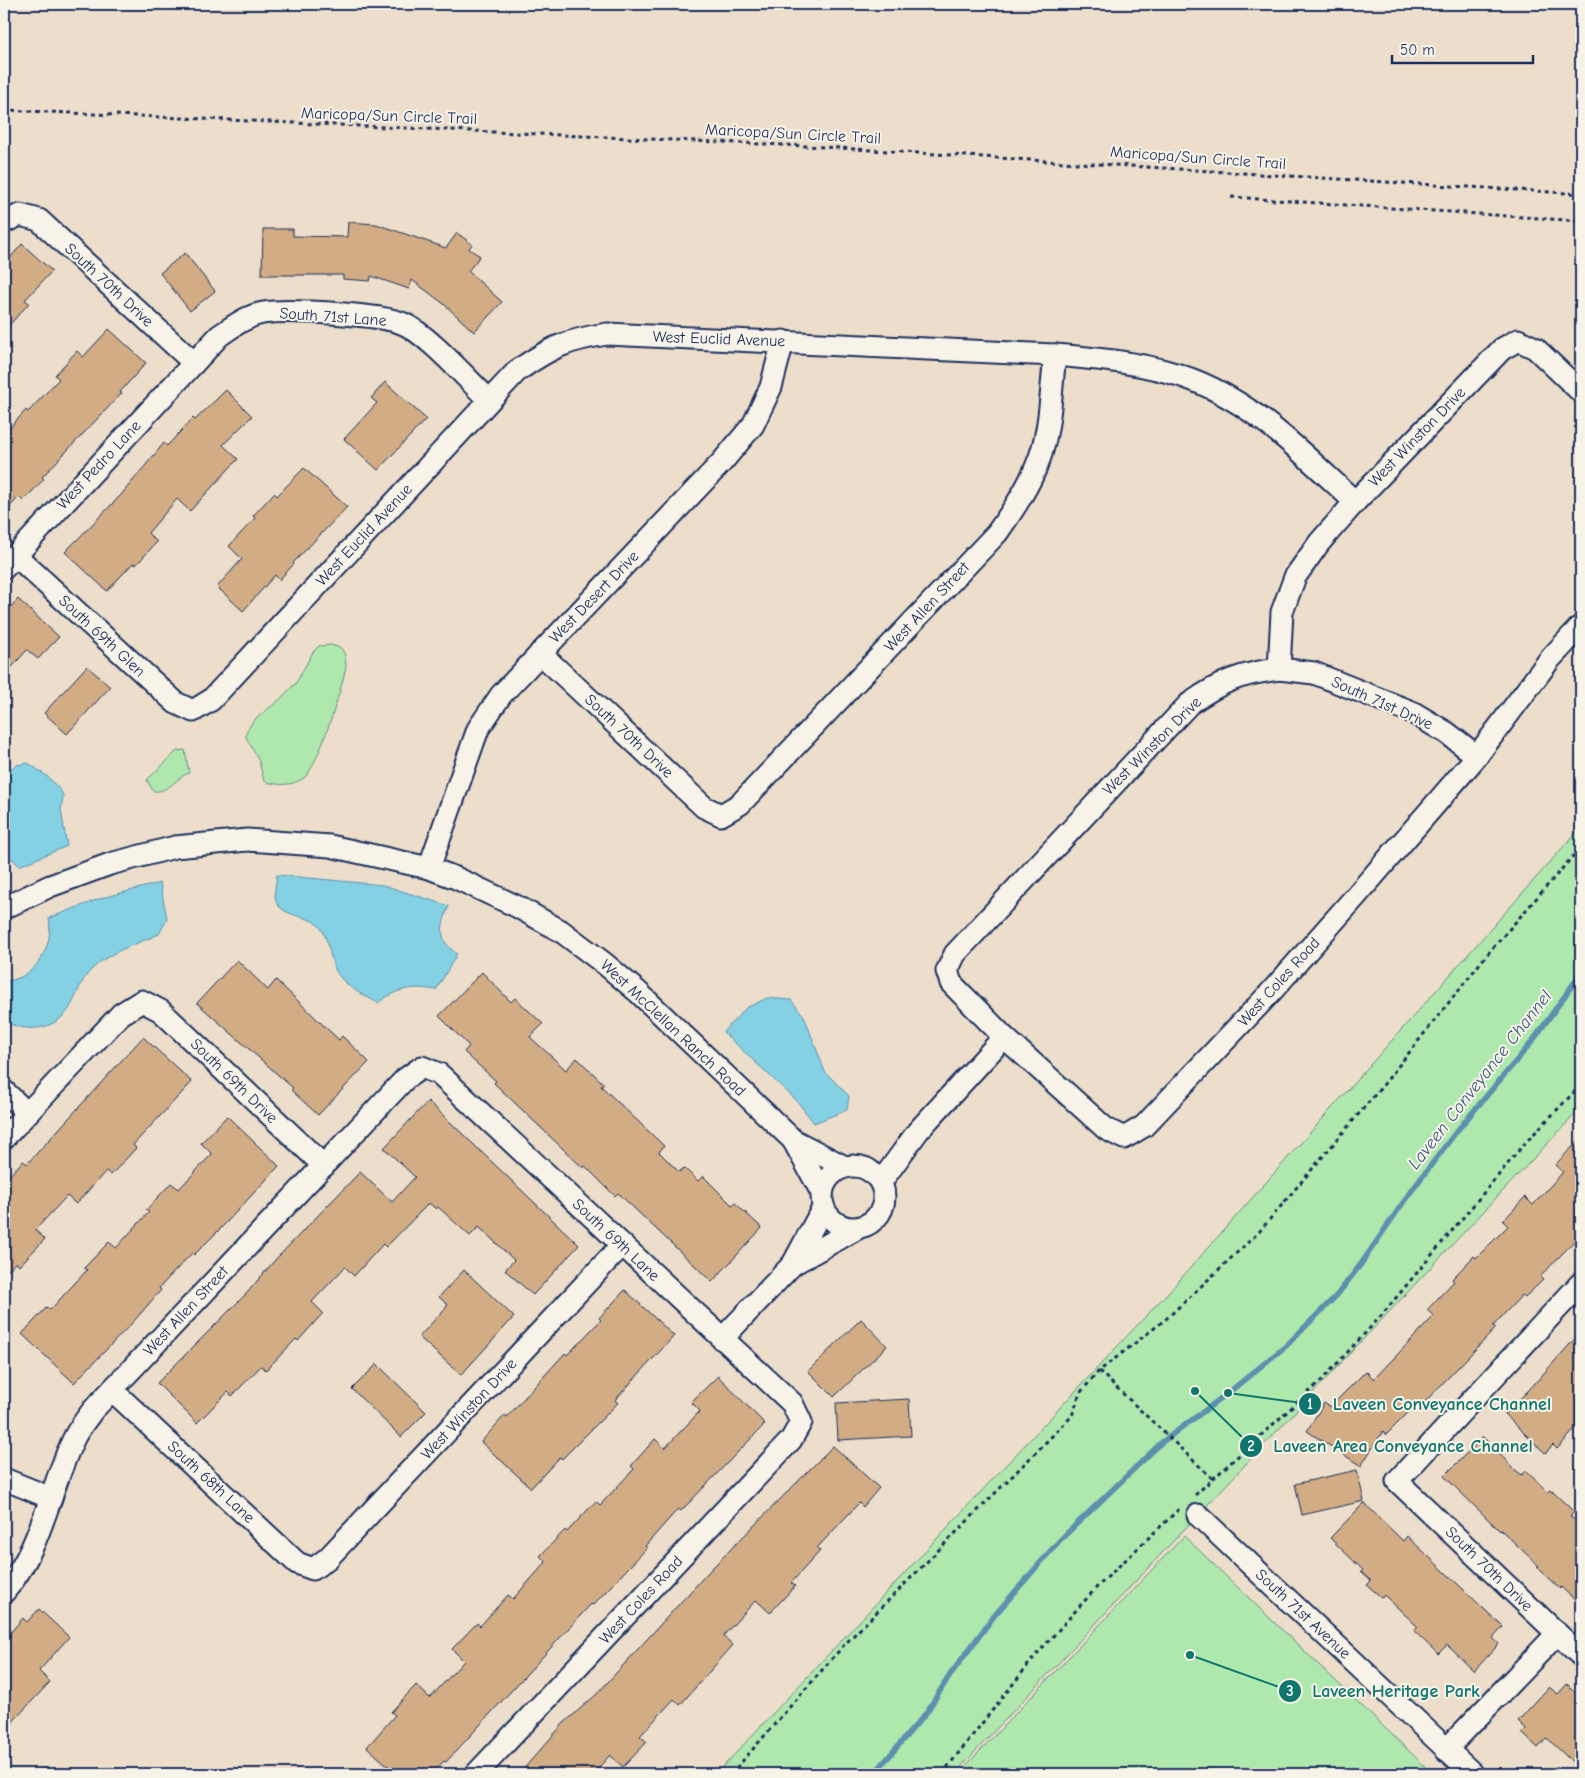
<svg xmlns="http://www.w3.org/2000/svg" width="1585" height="1778" viewBox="0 0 1585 1778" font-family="'Comic Neue',sans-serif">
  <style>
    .green { fill: #afe8ad; stroke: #658c86 }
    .water { fill: #85d1e4; stroke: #5b90ae }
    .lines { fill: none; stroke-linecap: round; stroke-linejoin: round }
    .stream { stroke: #5b90ae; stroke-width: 5.5 }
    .building { fill: #d2ac84; stroke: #1b2f5e }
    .minor-casing { stroke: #1b2f5e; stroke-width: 25 }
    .path { stroke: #1b2f5e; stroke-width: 3; stroke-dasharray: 4 4; stroke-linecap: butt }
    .minor { stroke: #f7f3e8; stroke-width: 21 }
    .labels { text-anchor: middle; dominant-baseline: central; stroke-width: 4; stroke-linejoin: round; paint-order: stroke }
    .street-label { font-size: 16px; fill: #1b2f5e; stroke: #f7f3e8 }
    .water-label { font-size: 18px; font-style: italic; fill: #365880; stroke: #f7f3e8 }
    .leader { fill: none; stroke: #0f766e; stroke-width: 2 }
    .callout-dot { fill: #0f766e; stroke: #f7f3e8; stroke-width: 2 }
    .mark-label { font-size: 15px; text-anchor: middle; font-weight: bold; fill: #fff }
    .callout-label { font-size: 18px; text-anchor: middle; font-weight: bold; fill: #0f766e; stroke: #f7f3e8; stroke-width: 4; stroke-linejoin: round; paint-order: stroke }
  </style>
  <rect width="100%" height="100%" fill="#ecdeca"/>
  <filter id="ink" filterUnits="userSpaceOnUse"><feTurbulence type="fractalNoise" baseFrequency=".02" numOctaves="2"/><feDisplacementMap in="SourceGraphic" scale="10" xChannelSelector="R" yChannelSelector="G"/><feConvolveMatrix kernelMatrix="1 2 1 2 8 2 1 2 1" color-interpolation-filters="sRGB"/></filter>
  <g filter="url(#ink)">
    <g class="green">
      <path d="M331 645 341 648 345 655 346 667C342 687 318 767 304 778 292 786 277 786 264 781L259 761 246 737 247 730 254 720 277 702 296 683 313 652 319 646Z"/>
      <path d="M185 750 189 773C175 778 169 793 153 791L147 780 177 751Z"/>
      <polygon points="1581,827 1581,1108 954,1774 716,1774 1176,1284"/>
      <polygon points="1184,1536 1433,1774 958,1774"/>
    </g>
    <g class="water">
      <polygon points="28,763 48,777 61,791 63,796 61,810 67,846 19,866 14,860 4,856 4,772 17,765"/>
      <path d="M277 875 383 885 449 906C441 926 437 940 457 954L436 990C413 986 397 988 378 1003 362 994 342 986 334 967 329 954 328 933 317 924 306 915 287 917 278 905 272 897 276 883 277 875Z"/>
      <path d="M160 883 167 919 159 934C135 945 112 950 92 969 80 980 77 997 69 1009 54 1031 25 1033 4 1021V981C35 980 54 947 49 918L102 898Z"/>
      <polygon points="767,998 791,1000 804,1016 825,1072 849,1096 847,1110 814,1123 797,1101 723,1032 746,1008"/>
    </g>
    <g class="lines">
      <polyline class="stream" points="874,1774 926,1713 950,1675 994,1616 1060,1540 1161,1443 1228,1393 1287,1345 1337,1295 1361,1264 1407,1197 1456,1132 1532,1042 1581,973"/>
    </g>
    <g class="building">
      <polygon points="348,222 376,224 446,248 457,233 472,244 469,249 480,256 468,271 502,302 474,332 444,304 412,280 409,289 371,276 370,281 343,279 343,275 262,275 263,229 293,229 293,236 347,237"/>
      <polygon points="22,244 52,271 25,300 29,303 4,331 4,265"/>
      <polygon points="185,253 215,291 190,311 160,273"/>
      <polygon points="109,329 146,363 120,392 122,393 42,477 44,479 23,501 19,497 4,513 4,434 26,410 28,412 59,379 55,375 77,351 83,357"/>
      <polygon points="385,382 426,419 378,470 344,439 377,403 371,398"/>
      <polygon points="226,390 252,416 223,445 238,459 190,511 177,499 148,533 157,542 136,565 133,563 107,591 65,552 121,495 164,443 167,446 193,418 195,420"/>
      <polygon points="304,468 347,507 293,563 294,564 279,580 275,575 243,611 217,587 242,559 229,546 255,518 253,516 274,493 277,496"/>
      <polygon points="18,599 59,637 38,659 27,650 4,676 4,614"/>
      <polygon points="87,666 110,687 67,734 44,713"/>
      <polygon points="237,960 268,990 276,980 339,1040 342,1036 369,1062 318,1115 291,1090 293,1088 197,1003"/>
      <polygon points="482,972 511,1002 515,998 543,1024 530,1037 566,1070 577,1058 604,1084 601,1086 664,1146 659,1152 679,1172 684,1168 698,1181 703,1176 733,1206 735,1203 762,1228 712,1282 618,1193 615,1196 585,1166 583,1168 494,1083 496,1081 464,1052 469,1046 439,1016"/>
      <polygon points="143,1037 192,1082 133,1145 136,1148 111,1175 106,1171 76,1204 67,1196 35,1230 45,1239 19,1266 16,1262 4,1275 4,1181 23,1161 27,1164"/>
      <polygon points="428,1101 579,1245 533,1295 505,1270 514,1260 479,1227 470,1236 438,1207 436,1209 429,1203 386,1247 383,1244 354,1276 345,1267 312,1302 323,1313 298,1341 296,1339 266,1370 261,1366 232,1396 228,1392 197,1423 157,1383 247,1293 275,1260 360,1172 392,1202 415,1177 384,1148"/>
      <polygon points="227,1116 279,1166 224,1225 194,1255 192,1253 159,1288 161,1290 133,1322 74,1383 22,1334 47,1307 50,1310 87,1270 84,1268 109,1242 116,1248 149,1212 146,1210 171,1183 179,1189 212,1154 201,1143"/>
      <polygon points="1581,1138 1581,1234 1540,1277 1543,1280 1525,1297 1522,1295 1493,1326 1496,1328 1420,1407 1417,1404 1386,1435 1383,1431 1361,1466 1307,1431 1324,1403 1330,1407 1366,1371 1374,1379 1434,1316 1427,1310 1454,1281 1452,1279 1474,1256 1476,1258 1508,1226 1503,1221 1525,1197 1533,1205 1563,1172 1555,1165"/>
      <polygon points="464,1270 514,1317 461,1375 419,1337 448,1305 439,1297"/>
      <polygon points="625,1290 674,1336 615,1400 618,1403 562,1459 560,1457 531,1488 481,1442 505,1415 507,1417 565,1353 567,1355 601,1320 599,1318"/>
      <polygon points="861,1319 887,1346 834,1397 808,1371"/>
      <polygon points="1581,1332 1581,1423 1557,1449 1553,1445 1545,1453 1504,1414 1527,1392"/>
      <polygon points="377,1364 426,1412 401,1437 352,1389"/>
      <polygon points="718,1376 765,1424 681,1511 678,1509 645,1546 647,1548 593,1605 591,1604 446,1762 444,1761 432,1774 397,1774 367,1747 395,1715 391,1712 416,1685 430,1698 464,1661 452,1649 477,1623 480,1626 508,1595 513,1599 546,1562 540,1556 565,1530 567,1532 596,1501 600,1505 634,1469 631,1466 655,1439 665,1448 700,1411 691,1402"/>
      <polygon points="909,1399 911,1436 838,1440 836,1403"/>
      <polygon points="1483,1437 1514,1469 1522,1475 1526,1471 1548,1492 1551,1490 1574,1512 1570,1516 1581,1526 1581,1606 1561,1587 1560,1589 1537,1568 1539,1566 1501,1530 1500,1531 1444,1476"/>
      <polygon points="833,1446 879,1488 863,1507 859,1503 817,1548 820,1551 791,1583 795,1586 770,1613 756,1600 723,1636 733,1645 680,1705 674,1699 640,1736 647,1742 623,1767 610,1755 593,1774 519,1774 564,1723 597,1694 712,1568"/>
      <polygon points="1357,1470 1364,1501 1302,1515 1295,1484"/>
      <polygon points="1364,1503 1403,1541 1407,1536 1503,1627 1493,1638 1499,1644 1474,1671 1447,1645 1438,1654 1414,1631 1418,1627 1384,1595 1382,1598 1367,1585 1371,1581 1361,1572 1363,1570 1330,1538"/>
      <polygon points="39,1609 69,1637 39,1671 50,1682 4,1731 4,1643 11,1636 9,1634 23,1618 27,1622"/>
      <polygon points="1567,1684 1581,1698 1581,1770 1547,1738 1538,1748 1522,1733 1526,1729 1518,1721 1549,1687 1558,1694"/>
    </g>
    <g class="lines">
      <g class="minor-casing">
        <g id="minor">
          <polyline points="4,222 20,215 39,220 194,363"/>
          <path d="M1581 392 1535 348 1518 340 1502 349 1355 502 1319 543 1295 577 1282 612 1279 669C1240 674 1222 681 1189 704L955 954 947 971 951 983 1004 1037 1106 1129 1124 1138 1144 1126 1270 993 1356 896 1477 756 1550 659 1581 626"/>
          <path d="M15 555 176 703 193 711 211 700 517 371C550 348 566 340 607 334L1055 355C1100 359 1149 363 1193 380 1257 405 1305 456 1355 502"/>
          <path d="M4 568 219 336C232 327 246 316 263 313 287 309 382 314 404 324 427 334 469 381 489 400"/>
          <path d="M540 653 704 807 721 815 740 804 997 533C1014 509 1030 485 1040 457 1051 425 1051 388 1055 355"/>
          <polyline points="1279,669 1314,673 1412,712 1447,733 1477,756"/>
          <polyline points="429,868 478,729 501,695 722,462 753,425 771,387 783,341"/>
          <polyline points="4,908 50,886 110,864 175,847 247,840 330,846 429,868 456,878 518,907 561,931 605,964 638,992 793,1140 822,1193"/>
          <polyline points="4,1091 27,1113"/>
          <polyline points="4,1138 121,1014 142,1001 161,1011 324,1166"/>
          <polyline points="793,1140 845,1167"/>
          <circle cx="853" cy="1197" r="31"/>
          <polyline points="881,1182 918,1131 1004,1037"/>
          <polyline points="793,1264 856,1229"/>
          <polyline points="1581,1283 1397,1481 1581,1656"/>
          <polyline points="722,1339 793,1264 823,1208"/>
          <polyline points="112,1390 297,1563 313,1569 328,1558 622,1245"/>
          <polyline points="4,1479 51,1498"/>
          <polyline points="1198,1515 1473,1774"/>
          <path d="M4 1592C42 1549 50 1486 75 1436 80 1427 87 1418 93 1410L405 1079 422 1067 439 1074 792 1403 801 1422 791 1440 476 1774"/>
          <polyline points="1446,1750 1557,1634"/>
        </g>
      </g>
      <g class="path">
        <polyline points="4,110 806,146 1581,194"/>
        <polyline points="1231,197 1581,221"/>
        <polyline points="1099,1371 1213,1479"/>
        <polyline points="1195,1495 1321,1381 1380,1317 1526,1142 1581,1085"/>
        <polyline points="731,1774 844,1645 1072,1416 1080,1393 1099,1371 1166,1319 1259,1232 1384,1084 1485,957 1581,847"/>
        <polyline points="942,1774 1036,1655 1097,1587 1179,1509"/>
      </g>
      <use href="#minor" class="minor"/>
    </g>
  </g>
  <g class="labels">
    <g class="street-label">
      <text transform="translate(389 116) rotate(2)">Maricopa/Sun Circle Trail</text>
      <text transform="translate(793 134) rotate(3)">Maricopa/Sun Circle Trail</text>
      <text transform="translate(1198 158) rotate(4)">Maricopa/Sun Circle Trail</text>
      <text transform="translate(109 285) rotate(43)">South 70th Drive</text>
      <text transform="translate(333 317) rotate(4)">South 71st Lane</text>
      <text transform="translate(719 339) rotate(2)">West Euclid Avenue</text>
      <text transform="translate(1417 437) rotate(-46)">West Winston Drive</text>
      <text transform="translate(99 465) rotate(-47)">West Pedro Lane</text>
      <text transform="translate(364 535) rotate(-47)">West Euclid Avenue</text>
      <text transform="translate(594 597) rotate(-46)">West Desert Drive</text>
      <text transform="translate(927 607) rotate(-47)">West Allen Street</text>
      <text transform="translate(102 636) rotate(43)">South 69th Glen</text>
      <text transform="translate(1382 703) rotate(24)">South 71st Drive</text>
      <text transform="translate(629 736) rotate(43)">South 70th Drive</text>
      <text transform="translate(1152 746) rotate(-45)">West Winston Drive</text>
      <text transform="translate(1279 982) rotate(-48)">West Coles Road</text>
      <text transform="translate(673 1028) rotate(43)">West McClellan Ranch Road</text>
      <text transform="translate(234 1081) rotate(44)">South 69th Drive</text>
      <text transform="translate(616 1240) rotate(43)">South 69th Lane</text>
      <text transform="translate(186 1311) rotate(-47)">West Allen Street</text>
      <text transform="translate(469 1409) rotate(-47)">West Winston Drive</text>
      <text transform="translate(211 1482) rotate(43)">South 68th Lane</text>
      <text transform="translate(1489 1569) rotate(44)">South 70th Drive</text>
      <text transform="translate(641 1600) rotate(-47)">West Coles Road</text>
      <text transform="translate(1303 1614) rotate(43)">South 71st Avenue</text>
    </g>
    <g class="water-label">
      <text transform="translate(1480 1080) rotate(-52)">Laveen Conveyance Channel</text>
    </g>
  </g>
  <path class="leader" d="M1228 1393L1310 1404M1195 1391L1251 1446M1190 1655L1290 1691"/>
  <g class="callout-dot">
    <circle cx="1228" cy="1393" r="5"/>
    <circle cx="1195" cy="1391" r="5"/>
    <circle cx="1190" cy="1655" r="5"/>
    <circle cx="1310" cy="1404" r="12"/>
    <circle cx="1251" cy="1446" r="12"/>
    <circle cx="1290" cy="1691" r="12"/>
  </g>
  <g class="mark-label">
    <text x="1310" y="1409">1</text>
    <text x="1251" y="1451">2</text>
    <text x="1290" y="1696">3</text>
  </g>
  <g class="callout-label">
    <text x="1442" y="1410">Laveen Conveyance Channel</text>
    <text x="1403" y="1452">Laveen Area Conveyance Channel</text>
    <text x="1396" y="1697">Laveen Heritage Park</text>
  </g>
  <rect width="1585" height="1778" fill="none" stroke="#f7f3e8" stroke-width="20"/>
  <rect x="10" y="10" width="1565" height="1758" fill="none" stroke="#1b2f5e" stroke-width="2" filter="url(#ink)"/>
  <path d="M1392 55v8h141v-8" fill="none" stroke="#1b2f5e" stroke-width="2.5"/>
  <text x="1400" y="55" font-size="15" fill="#1b2f5e" stroke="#f7f3e8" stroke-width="4" paint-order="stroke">50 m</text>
</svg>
